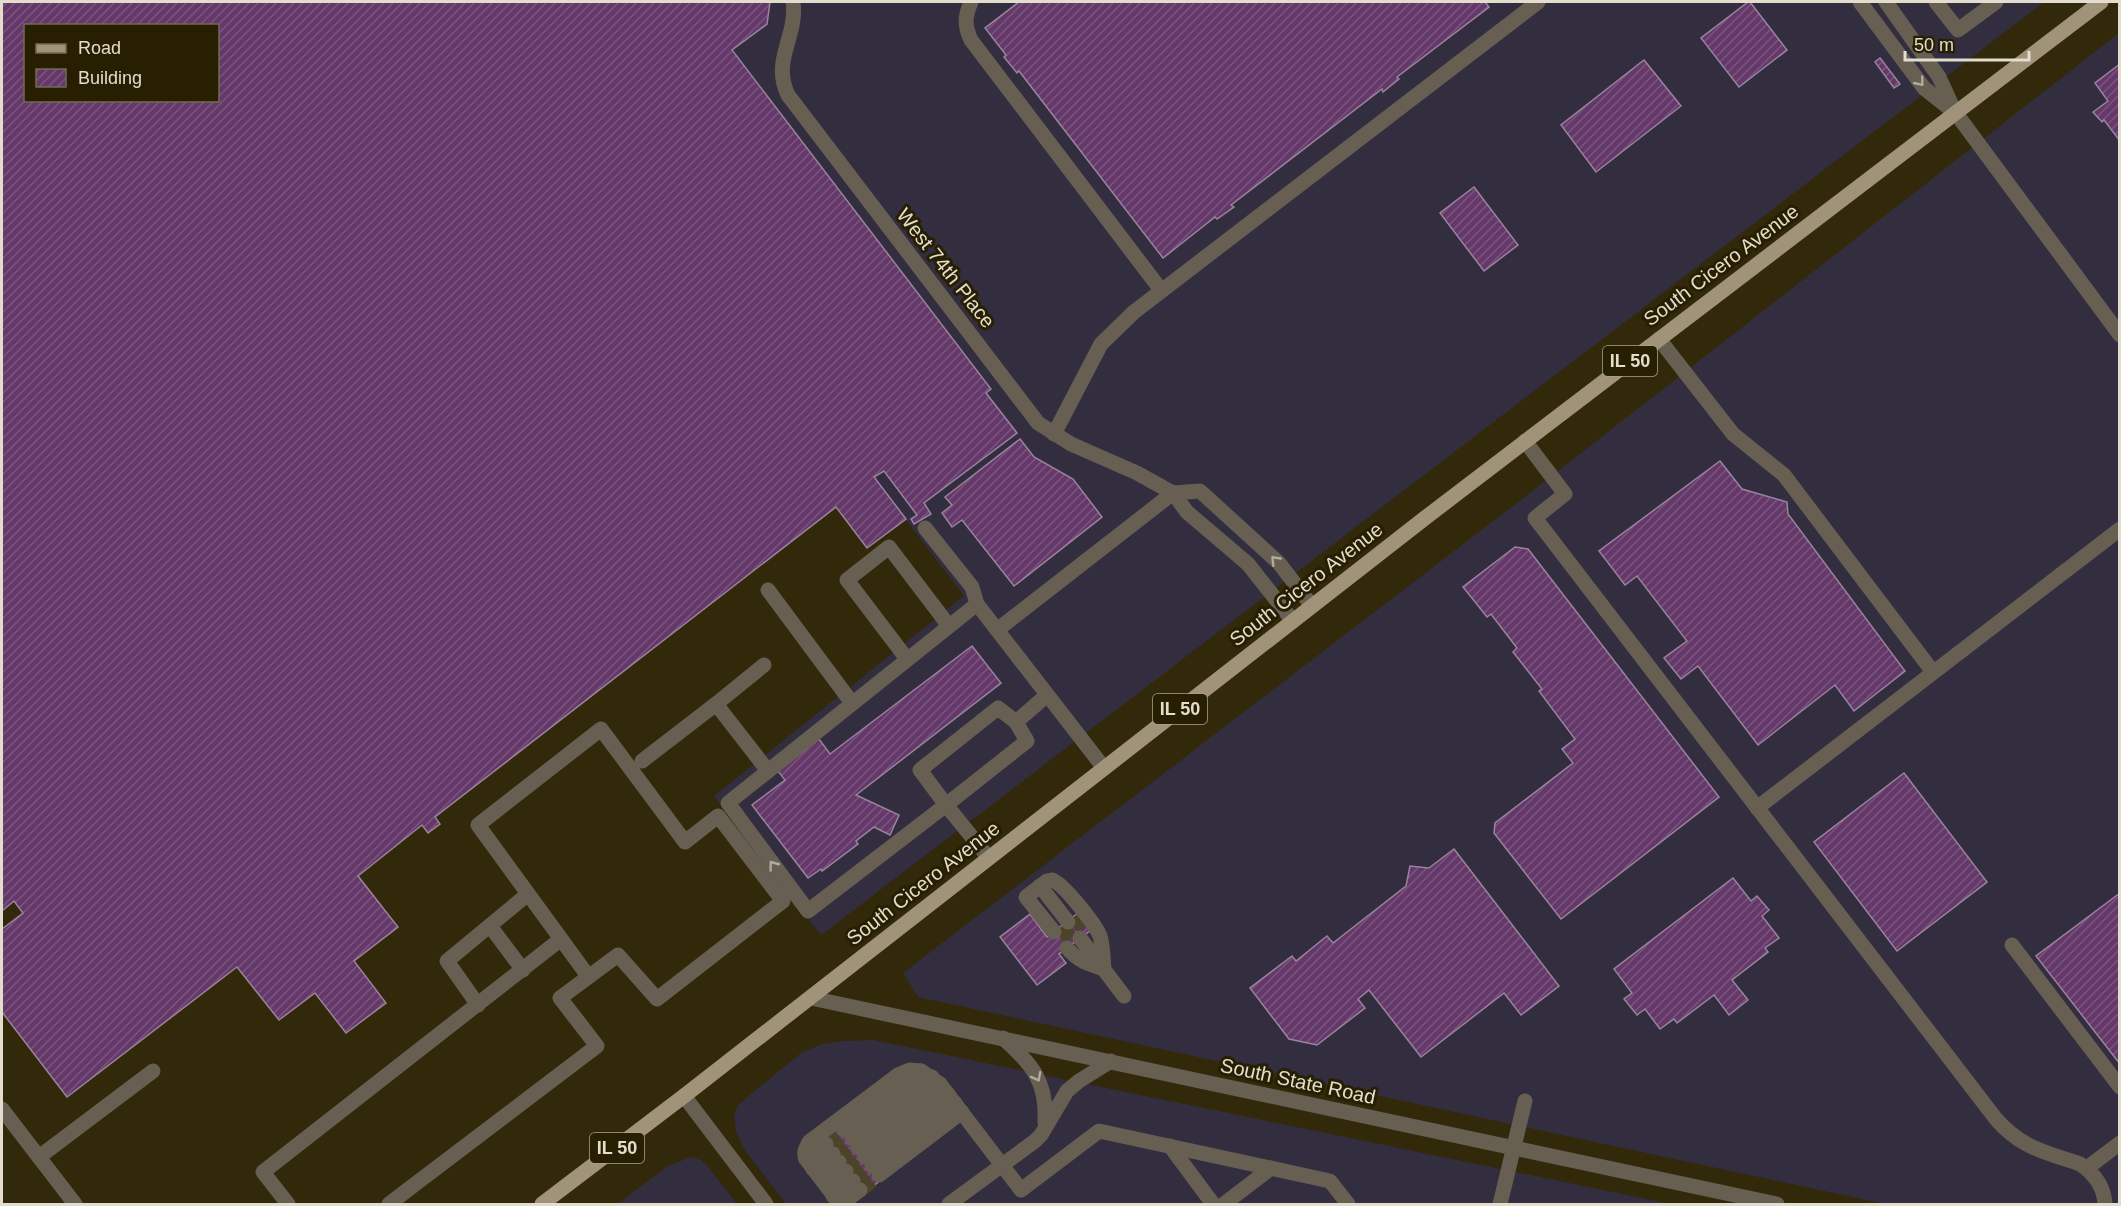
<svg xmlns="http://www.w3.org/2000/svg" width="2121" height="1206" viewBox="0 0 2121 1206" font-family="Arial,sans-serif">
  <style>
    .commercial { fill: #332e3f }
    .building { fill: url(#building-hatch); stroke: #9a839d; stroke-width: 1.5; fill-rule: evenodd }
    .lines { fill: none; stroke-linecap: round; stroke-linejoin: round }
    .minor-tunnel { stroke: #4c4428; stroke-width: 15; stroke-dasharray: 15 8; stroke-linecap: butt }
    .minor { stroke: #665f52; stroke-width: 15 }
    .major { stroke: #a19379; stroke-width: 15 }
    .oneway { stroke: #b0ab9b }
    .labels { text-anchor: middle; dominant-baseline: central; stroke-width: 6; stroke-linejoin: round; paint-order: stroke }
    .shield { fill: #281f02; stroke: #aaa48f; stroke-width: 1.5 }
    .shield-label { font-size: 18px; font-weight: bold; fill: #e2ddcc }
    .street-label { font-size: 20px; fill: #e2ddcc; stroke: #281f02 }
  </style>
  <defs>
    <pattern id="building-hatch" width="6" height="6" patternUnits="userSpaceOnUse" patternTransform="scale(1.5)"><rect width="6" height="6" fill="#65386a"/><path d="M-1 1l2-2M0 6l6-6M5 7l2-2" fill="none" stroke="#7b547e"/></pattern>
  </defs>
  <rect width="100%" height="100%" fill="#32290b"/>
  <g class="commercial">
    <polygon points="510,2 2044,2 821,935 714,796 964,596"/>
    <polygon points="2119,33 2119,1204 1885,1204 918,997 903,973 1517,503"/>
    <polygon points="873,1040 1671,1204 786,1204 744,1149 736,1131 734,1116 738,1105 801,1053 822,1044 844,1041"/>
    <polygon points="691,1157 701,1160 708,1167 737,1204 618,1204 668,1166"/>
  </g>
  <g class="building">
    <path d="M2 2H770L767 24 732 50 991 389 986 393 1017 433 924 503 931 514 914 524 911 519 917 515 884 471 874 477 906 519 867 548 836 507 435 817 440 824 428 833 422 825 358 876 398 927 354 961 386 1003 346 1033 315 993 279 1020 237 967 67 1097 2 1012V929L23 913 14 901 2 911ZM26 26H218V100H26Z"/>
    <polygon points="1019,2 1485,2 1489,7 1397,77 1399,79 1383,92 1382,89 1231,205 1234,207 1217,219 1215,217 1163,258 1019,71 1017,73 1004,57 1006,55 985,28"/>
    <polygon points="1748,2 1750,2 1787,50 1739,87 1701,38"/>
    <polygon points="1880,58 1900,84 1894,88 1875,62"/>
    <polygon points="1644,60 1681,106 1596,172 1561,125"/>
    <polygon points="2120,64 2120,141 2104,120 2102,122 2093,112 2108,101 2095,83"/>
    <polygon points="1474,187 1518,245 1484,271 1440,213"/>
    <polygon points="1020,439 1034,457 1073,479 1102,517 1014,586 962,520 952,527 942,513 952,505 945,497"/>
    <polygon points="1720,461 1742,489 1787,502 1788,514 1905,671 1854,711 1835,685 1758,745 1698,666 1681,679 1664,658 1687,641 1637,576 1625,585 1599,551"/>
    <polygon points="1515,547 1528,549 1719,797 1561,919 1494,833 1495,823 1573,763 1562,749 1575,739 1539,691 1542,689 1513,652 1517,648 1491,614 1487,617 1463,587"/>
    <polygon points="972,646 1001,683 856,795 899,815 890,835 874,827 856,841 858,844 822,871 821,869 808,878 752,805 785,780 778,771 819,739 830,754"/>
    <polygon points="1904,773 1987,882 1897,951 1814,842"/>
    <polygon points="1454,849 1559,986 1521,1015 1504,993 1421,1057 1369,990 1358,999 1365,1008 1317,1045 1289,1039 1250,988 1292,956 1296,961 1327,936 1333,943 1406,886 1410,866 1429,868"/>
    <polygon points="1733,878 1751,901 1757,896 1769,910 1762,916 1779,938 1765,948 1768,952 1732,980 1748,1000 1729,1015 1714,995 1677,1023 1674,1019 1660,1029 1645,1009 1637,1015 1624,999 1632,993 1614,969"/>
    <polygon points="2120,893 2120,1064 2036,956"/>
    <polygon points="1078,913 1091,930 1059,954 1066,963 1037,985 1000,937 1030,914 1047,937"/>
    <polygon points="842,1126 882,1179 863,1194 823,1140"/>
  </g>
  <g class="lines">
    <g class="minor-tunnel">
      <polyline points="1075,916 1087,932"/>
      <polyline points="1061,927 1074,943"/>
      <polyline points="826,1144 844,1130"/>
      <polyline points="833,1154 852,1139"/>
      <polyline points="839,1162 858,1148"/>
      <polyline points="846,1171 865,1157"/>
      <polyline points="853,1181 872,1166"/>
      <polyline points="860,1190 879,1175"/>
    </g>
    <g class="minor">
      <path d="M793 2C798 36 771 60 788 95L1038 423 1071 444 1137 473 1173 493 1187 512 1248 564 1293 621"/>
      <path d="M971 2C965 16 964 25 971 40L1161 290"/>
      <polyline points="1860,2 1924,88 1953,111"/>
      <polyline points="1886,2 1939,77 1955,112 2120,335"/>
      <polyline points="1936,2 1958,30 1996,2"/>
      <polyline points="1659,339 1733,434 1784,475 1933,672"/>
      <polyline points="1054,434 1101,344 1134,312 1538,2"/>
      <path d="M1525 441 1565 494 1535 518 1996 1119C2021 1148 2045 1152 2080 1164 2095 1174 2104 1187 2105 1204"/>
      <polyline points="1173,493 1200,491 1279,563 1312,606"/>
      <polyline points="925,528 972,587 977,604 1104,768"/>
      <polyline points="768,590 852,703"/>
      <polyline points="977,604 728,803 808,911 946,805 989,858"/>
      <polyline points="997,630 1173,493"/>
      <polyline points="907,659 847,580 889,547 949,626"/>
      <polyline points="716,704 764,665"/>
      <polyline points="1016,722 998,708 920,770 946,805 1027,741 1016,722 1047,695"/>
      <polyline points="642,761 716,704 768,771"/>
      <polyline points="1757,808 2120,529"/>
      <polyline points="1040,886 1068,922"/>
      <polyline points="490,926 523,970"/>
      <path d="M1054 932 1026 897 1047 881 1052 880C1063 883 1095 924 1100 936 1103 946 1103 958 1104 969 1088 964 1078 961 1067 948"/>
      <polyline points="1080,938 1124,996"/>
      <polyline points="2012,945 2120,1087"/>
      <polyline points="811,998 1777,1204"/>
      <polyline points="478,1005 447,961 528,894"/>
      <path d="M1003 1038C1032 1065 1047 1080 1045 1122"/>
      <polyline points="684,1096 766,1204"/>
      <polyline points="2,1109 75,1204"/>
      <polyline points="844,1130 921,1071"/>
      <polyline points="852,1139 932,1077"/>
      <polyline points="1170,1146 1213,1204"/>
      <polyline points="858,1148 940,1084"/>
      <polyline points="39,1157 153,1071"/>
      <polyline points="865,1157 948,1094"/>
      <polyline points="806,1159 826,1144"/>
      <polyline points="872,1166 955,1103"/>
      <polyline points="2087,1168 2120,1143"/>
      <polyline points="813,1169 833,1154"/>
      <polyline points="879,1175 962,1112"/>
      <polyline points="820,1177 839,1162"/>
      <polyline points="827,1186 846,1171"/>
      <polyline points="833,1196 853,1181"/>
      <polyline points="288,1204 263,1172 561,939"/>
      <polyline points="389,1204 597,1046 560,998 618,955 657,999 783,901 718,816 685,842 601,729 478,825 588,976"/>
      <path d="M840 1204 806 1159C803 1152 806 1148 809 1142L898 1075 910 1070 921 1071 940 1084 1021 1190 1099 1131 1330 1181 1348 1204"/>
      <polyline points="841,1204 860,1190"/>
      <polyline points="949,1204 1035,1141 1041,1135 1067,1091 1079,1081 1111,1061"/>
      <polyline points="1224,1204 1271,1168"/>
      <polyline points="1500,1204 1525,1101"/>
    </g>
    <polyline class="major" points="542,1204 684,1096 1425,518 2101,2"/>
  </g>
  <defs><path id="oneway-chevron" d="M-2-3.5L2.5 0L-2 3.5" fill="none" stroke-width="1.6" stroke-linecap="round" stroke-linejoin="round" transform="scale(1.5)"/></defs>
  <g class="oneway">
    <use href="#oneway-chevron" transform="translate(1920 82) rotate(51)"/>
    <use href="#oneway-chevron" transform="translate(1275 560) rotate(-134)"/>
    <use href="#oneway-chevron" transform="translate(773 865) rotate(-127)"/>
    <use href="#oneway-chevron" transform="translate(1037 1077) rotate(62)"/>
  </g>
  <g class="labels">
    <g class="shield">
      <rect x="1603" y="346" width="54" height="30" rx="4.5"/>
      <rect x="1153" y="694" width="54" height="30" rx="4.5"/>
      <rect x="590" y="1133" width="54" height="30" rx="4.5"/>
    </g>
    <g class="shield-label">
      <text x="1630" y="361">IL 50</text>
      <text x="1180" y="709">IL 50</text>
      <text x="617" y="1148">IL 50</text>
    </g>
    <g class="street-label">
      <text transform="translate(1721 265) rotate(-37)">South Cicero Avenue</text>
      <text transform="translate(946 268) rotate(52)">West 74th Place</text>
      <text transform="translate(1306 584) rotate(-38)">South Cicero Avenue</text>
      <text transform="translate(923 883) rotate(-38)">South Cicero Avenue</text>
      <text transform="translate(1298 1081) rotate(12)">South State Road</text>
    </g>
  </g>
  <rect width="2121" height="1206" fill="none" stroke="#e2ddcc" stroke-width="6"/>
  <rect x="24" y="24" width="195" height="78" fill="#281f02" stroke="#726b53" stroke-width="1.5"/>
  <rect x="36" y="44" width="30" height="9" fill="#a19379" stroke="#726b53" stroke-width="1.5"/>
  <text x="78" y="54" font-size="18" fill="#e2ddcc">Road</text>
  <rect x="36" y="69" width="30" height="18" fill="url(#building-hatch)" stroke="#726b53" stroke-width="1.5"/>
  <text x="78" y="84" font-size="18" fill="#e2ddcc">Building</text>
  <path d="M1905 51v9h124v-9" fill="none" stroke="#e2ddcc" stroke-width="3"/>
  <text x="1914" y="51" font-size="18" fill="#e2ddcc" stroke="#281f02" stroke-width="4.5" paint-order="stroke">50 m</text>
</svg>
